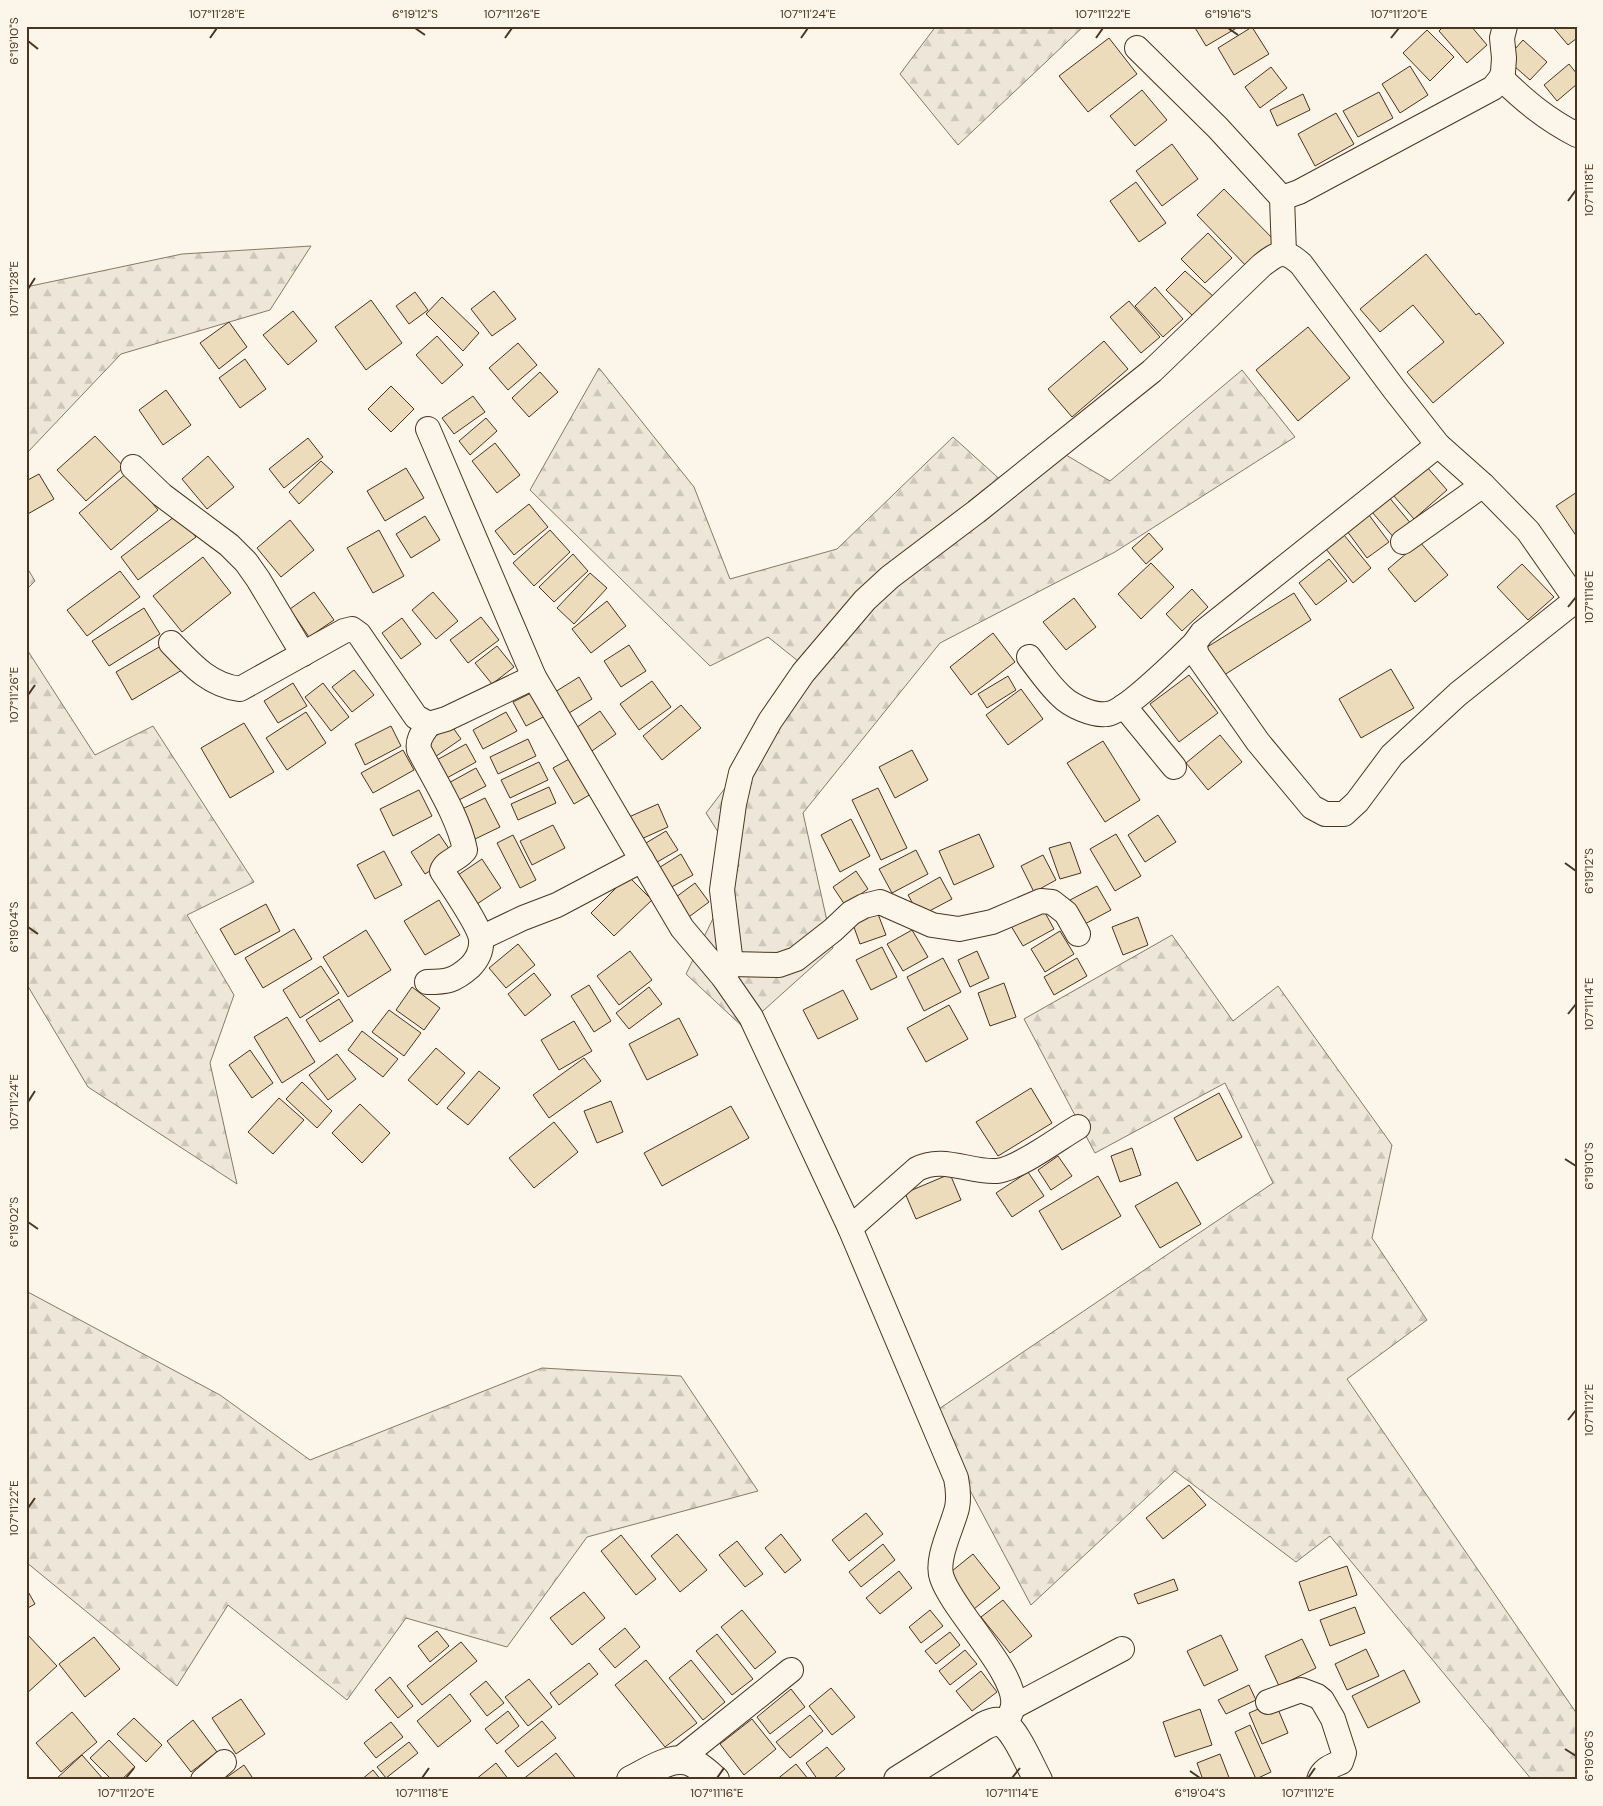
<svg xmlns="http://www.w3.org/2000/svg" width="1603" height="1806" viewBox="0 0 1603 1806" font-family="'DM Sans',sans-serif">
  <style>
    .forest { fill: url(#forest-firs); stroke: #887966 }
    .building { fill: #ecdcbc; stroke: #4a3520 }
    .lines { fill: none; stroke-linecap: round; stroke-linejoin: round }
    .minor-casing { stroke: #4a3520; stroke-width: 26 }
    .tertiary-casing { stroke: #4a3520; stroke-width: 30 }
    .minor { stroke: #fbf6e9; stroke-width: 24 }
    .tertiary { stroke: #fbf6e9; stroke-width: 28 }
    .ticks { fill: none; stroke: #4a3520; stroke-width: 2 }
    .neatline { fill: none; stroke: #4a3520; stroke-width: 2 }
    .ticks-label { font-size: 12px; text-anchor: middle; fill: #4a3520 }
  </style>
  <defs>
    <pattern id="forest-firs" width="22" height="20" patternUnits="userSpaceOnUse" patternTransform="scale(1.25)"><rect width="22" height="20" fill="#ede6d9"/><path d="M5 1l3.5 6h-7zM16 11l3.5 6h-7z" fill="#cdc6ba"/></pattern>
  </defs>
  <rect width="100%" height="100%" fill="#fbf6e9"/>
  <g class="forest">
    <polygon points="936,26 1084,26 958,145 900,74"/>
    <polygon points="311,246 270,310 121,354 26,454 26,287 182,254"/>
    <polygon points="599,368 694,487 730,579 837,549 953,437 1015,493 1066,455 1110,481 1242,370 1295,437 1115,552 940,643 803,813 833,948 744,1028 686,974 739,865 706,813 813,673 768,637 710,666 530,490"/>
    <polygon points="26,566 35,581 26,590"/>
    <polygon points="26,648 95,755 153,726 254,882 187,915 234,995 210,1063 237,1184 88,1087 26,983"/>
    <polygon points="1172,935 1233,1021 1278,986 1392,1145 1372,1238 1427,1320 1347,1379 1577,1714 1577,1780 1532,1780 1330,1536 1296,1562 1175,1471 1031,1605 930,1415 1273,1183 1225,1083 1095,1153 1024,1019"/>
    <polygon points="26,1291 220,1395 310,1460 542,1368 681,1376 758,1491 587,1537 507,1647 406,1618 347,1700 228,1605 177,1686 26,1562"/>
  </g>
  <g class="building">
    <polygon points="1194,26 1240,26 1206,46"/>
    <polygon points="1444,26 1471,26 1487,45 1467,63 1439,31"/>
    <polygon points="1552,26 1577,26 1577,38 1568,45"/>
    <polygon points="1252,27 1269,54 1234,75 1218,48"/>
    <polygon points="1427,30 1454,57 1430,81 1403,53"/>
    <polygon points="1109,38 1137,74 1088,112 1059,76"/>
    <polygon points="1523,40 1547,62 1530,80 1506,59"/>
    <polygon points="1569,64 1577,74 1577,84 1557,101 1544,85"/>
    <polygon points="1410,66 1428,95 1400,113 1382,84"/>
    <polygon points="1271,67 1287,88 1260,108 1245,87"/>
    <polygon points="1142,90 1167,120 1135,146 1110,116"/>
    <polygon points="1379,92 1393,118 1358,137 1343,111"/>
    <polygon points="1303,94 1310,110 1277,126 1270,110"/>
    <polygon points="1336,113 1354,144 1315,166 1298,134"/>
    <polygon points="1172,144 1198,179 1162,206 1136,171"/>
    <polygon points="1136,182 1166,223 1139,242 1110,201"/>
    <polygon points="1224,189 1277,243 1250,270 1197,215"/>
    <polygon points="1208,233 1232,258 1205,283 1181,259"/>
    <polygon points="1426,254 1476,315 1479,313 1504,343 1433,403 1407,372 1444,342 1413,305 1380,332 1360,309"/>
    <polygon points="1185,271 1214,297 1194,317 1166,290"/>
    <polygon points="1155,287 1183,319 1163,337 1135,306"/>
    <polygon points="494,291 516,319 492,336 471,309"/>
    <polygon points="415,292 428,310 409,324 396,306"/>
    <polygon points="442,297 479,333 463,351 426,314"/>
    <polygon points="371,300 402,343 366,370 335,327"/>
    <polygon points="1129,301 1160,337 1141,353 1110,317"/>
    <polygon points="293,311 317,341 288,365 263,335"/>
    <polygon points="229,322 247,347 219,369 200,343"/>
    <polygon points="1308,327 1350,378 1298,421 1256,370"/>
    <polygon points="437,336 463,365 442,384 416,355"/>
    <polygon points="1104,341 1128,369 1072,417 1048,389"/>
    <polygon points="518,343 537,365 508,390 489,368"/>
    <polygon points="245,359 266,389 240,408 219,378"/>
    <polygon points="540,372 558,392 529,417 512,398"/>
    <polygon points="391,386 414,409 391,432 368,409"/>
    <polygon points="166,390 191,425 163,445 139,410"/>
    <polygon points="473,396 485,412 454,434 442,418"/>
    <polygon points="486,418 497,431 470,455 459,441"/>
    <polygon points="95,436 124,467 86,501 57,470"/>
    <polygon points="308,438 323,457 284,488 269,469"/>
    <polygon points="495,443 520,475 497,493 472,461"/>
    <polygon points="208,456 234,487 207,509 182,479"/>
    <polygon points="321,461 333,472 299,504 289,492"/>
    <polygon points="1426,466 1447,490 1414,519 1393,495"/>
    <polygon points="406,468 424,498 385,521 367,491"/>
    <polygon points="127,473 158,510 111,550 79,513"/>
    <polygon points="39,474 54,499 26,515 26,481"/>
    <polygon points="1383,490 1412,525 1395,539 1366,505"/>
    <polygon points="1577,492 1577,537 1556,506"/>
    <polygon points="529,504 548,527 514,555 495,531"/>
    <polygon points="1366,511 1389,542 1367,558 1344,527"/>
    <polygon points="178,514 196,537 138,580 121,557"/>
    <polygon points="425,516 440,540 411,558 396,534"/>
    <polygon points="290,520 314,550 281,577 257,548"/>
    <polygon points="379,530 404,576 373,593 347,548"/>
    <polygon points="550,530 570,552 534,586 513,563"/>
    <polygon points="1149,533 1163,549 1146,564 1132,548"/>
    <polygon points="1344,535 1371,568 1353,583 1326,549"/>
    <polygon points="1420,542 1448,575 1415,602 1388,569"/>
    <polygon points="573,554 588,571 554,602 539,587"/>
    <polygon points="203,557 231,593 182,632 153,596"/>
    <polygon points="1329,559 1347,581 1316,605 1299,583"/>
    <polygon points="1151,563 1174,587 1141,619 1118,594"/>
    <polygon points="1522,564 1554,597 1528,620 1497,587"/>
    <polygon points="120,571 140,597 87,636 67,610"/>
    <polygon points="590,573 607,588 574,624 557,608"/>
    <polygon points="1192,589 1208,607 1182,631 1166,614"/>
    <polygon points="314,592 334,620 309,637 290,609"/>
    <polygon points="433,592 458,621 436,639 412,610"/>
    <polygon points="1294,593 1311,620 1221,677 1204,649"/>
    <polygon points="1074,598 1096,627 1066,650 1043,622"/>
    <polygon points="607,601 626,626 591,653 572,629"/>
    <polygon points="144,608 160,634 109,666 92,641"/>
    <polygon points="481,617 499,640 468,663 450,640"/>
    <polygon points="402,618 421,644 401,659 382,633"/>
    <polygon points="993,633 1015,662 971,695 950,667"/>
    <polygon points="166,643 182,670 132,700 116,672"/>
    <polygon points="629,645 646,671 621,687 604,661"/>
    <polygon points="497,646 514,667 492,684 475,663"/>
    <polygon points="1391,669 1414,708 1361,738 1339,699"/>
    <polygon points="354,670 374,695 352,712 332,687"/>
    <polygon points="1189,675 1218,713 1179,742 1150,704"/>
    <polygon points="1008,676 1016,690 987,708 978,694"/>
    <polygon points="579,677 592,699 569,713 555,692"/>
    <polygon points="652,681 671,707 639,730 620,704"/>
    <polygon points="293,683 307,706 278,723 264,701"/>
    <polygon points="323,683 349,717 331,731 305,697"/>
    <polygon points="1021,689 1043,719 1008,745 986,715"/>
    <polygon points="535,691 547,715 526,726 513,702"/>
    <polygon points="681,705 701,728 662,760 643,736"/>
    <polygon points="600,711 616,734 589,753 573,730"/>
    <polygon points="306,712 326,743 287,770 266,738"/>
    <polygon points="506,712 517,731 483,749 473,730"/>
    <polygon points="244,723 274,772 230,798 201,748"/>
    <polygon points="451,725 461,739 432,759 422,746"/>
    <polygon points="391,726 401,746 365,765 355,744"/>
    <polygon points="1220,735 1242,762 1208,790 1186,763"/>
    <polygon points="528,739 536,756 498,774 490,757"/>
    <polygon points="1103,741 1140,800 1105,822 1067,763"/>
    <polygon points="466,744 476,762 445,779 435,761"/>
    <polygon points="403,750 414,770 373,793 361,773"/>
    <polygon points="912,750 928,780 895,798 879,767"/>
    <polygon points="571,758 591,794 574,804 553,768"/>
    <polygon points="539,762 548,780 510,798 501,780"/>
    <polygon points="476,768 486,786 455,802 445,785"/>
    <polygon points="549,787 556,803 518,820 511,804"/>
    <polygon points="878,788 907,848 881,860 852,800"/>
    <polygon points="419,790 432,816 393,836 380,809"/>
    <polygon points="485,798 500,827 473,840 458,811"/>
    <polygon points="658,804 668,827 639,840 629,817"/>
    <polygon points="1158,815 1176,842 1145,862 1128,835"/>
    <polygon points="851,819 870,856 840,872 821,835"/>
    <polygon points="553,825 565,848 532,865 520,841"/>
    <polygon points="666,831 678,850 652,865 641,846"/>
    <polygon points="439,834 454,856 425,874 411,852"/>
    <polygon points="979,834 994,867 954,885 939,851"/>
    <polygon points="1116,834 1141,876 1115,891 1090,849"/>
    <polygon points="513,835 536,880 520,888 497,843"/>
    <polygon points="1070,842 1081,873 1060,879 1049,848"/>
    <polygon points="916,850 928,874 892,893 879,869"/>
    <polygon points="384,851 402,885 375,899 357,865"/>
    <polygon points="681,854 693,875 668,889 657,869"/>
    <polygon points="1043,855 1056,880 1034,892 1021,866"/>
    <polygon points="482,859 501,888 477,904 458,875"/>
    <polygon points="856,871 868,889 845,905 833,887"/>
    <polygon points="628,876 652,900 614,936 591,913"/>
    <polygon points="940,877 952,899 920,916 908,895"/>
    <polygon points="695,883 709,902 686,919 672,900"/>
    <polygon points="1097,886 1111,910 1083,925 1070,900"/>
    <polygon points="439,900 460,935 425,955 404,921"/>
    <polygon points="266,904 280,931 235,955 220,929"/>
    <polygon points="875,906 886,935 860,944 850,916"/>
    <polygon points="1043,909 1054,929 1023,946 1011,926"/>
    <polygon points="1138,917 1148,945 1123,955 1112,927"/>
    <polygon points="294,929 312,959 263,988 245,958"/>
    <polygon points="366,930 391,970 348,997 323,957"/>
    <polygon points="912,930 928,957 903,971 887,944"/>
    <polygon points="1060,931 1074,954 1045,972 1031,949"/>
    <polygon points="518,944 535,965 506,988 489,968"/>
    <polygon points="882,947 897,977 871,990 856,960"/>
    <polygon points="630,951 652,980 619,1005 597,976"/>
    <polygon points="977,951 989,978 970,987 958,960"/>
    <polygon points="943,958 961,992 924,1011 907,977"/>
    <polygon points="1077,958 1087,976 1054,995 1044,977"/>
    <polygon points="321,966 339,993 300,1018 283,990"/>
    <polygon points="534,973 551,995 525,1016 508,994"/>
    <polygon points="1004,983 1016,1017 990,1026 978,993"/>
    <polygon points="589,985 611,1021 594,1032 571,996"/>
    <polygon points="412,987 440,1008 424,1030 396,1010"/>
    <polygon points="649,987 662,1004 629,1029 616,1013"/>
    <polygon points="843,990 858,1019 818,1039 803,1010"/>
    <polygon points="339,999 353,1021 320,1042 306,1020"/>
    <polygon points="949,1005 968,1039 926,1062 907,1028"/>
    <polygon points="389,1010 421,1033 404,1056 372,1032"/>
    <polygon points="287,1017 315,1062 282,1083 254,1037"/>
    <polygon points="679,1018 698,1055 647,1080 629,1044"/>
    <polygon points="574,1021 592,1051 559,1070 541,1040"/>
    <polygon points="362,1031 398,1059 383,1077 348,1050"/>
    <polygon points="436,1048 465,1073 437,1105 408,1080"/>
    <polygon points="250,1050 273,1083 252,1098 229,1065"/>
    <polygon points="337,1054 356,1079 328,1100 309,1075"/>
    <polygon points="584,1058 601,1081 549,1118 533,1095"/>
    <polygon points="479,1071 500,1088 468,1125 447,1108"/>
    <polygon points="302,1082 332,1111 317,1128 286,1099"/>
    <polygon points="1031,1088 1052,1123 998,1156 976,1122"/>
    <polygon points="1219,1093 1242,1137 1197,1161 1174,1118"/>
    <polygon points="279,1098 304,1120 273,1154 248,1132"/>
    <polygon points="611,1101 623,1132 597,1143 584,1111"/>
    <polygon points="360,1104 390,1133 362,1163 332,1133"/>
    <polygon points="731,1106 749,1138 662,1186 644,1153"/>
    <polygon points="554,1122 578,1152 534,1188 509,1158"/>
    <polygon points="1132,1148 1141,1175 1120,1182 1111,1156"/>
    <polygon points="1058,1156 1072,1176 1051,1190 1038,1170"/>
    <polygon points="1028,1172 1044,1196 1012,1217 996,1193"/>
    <polygon points="950,1174 961,1200 916,1219 905,1193"/>
    <polygon points="1098,1176 1121,1216 1062,1250 1039,1211"/>
    <polygon points="1177,1182 1201,1224 1160,1248 1135,1206"/>
    <polygon points="1189,1485 1206,1505 1163,1539 1146,1518"/>
    <polygon points="866,1513 883,1534 849,1561 832,1540"/>
    <polygon points="677,1534 707,1570 680,1592 651,1556"/>
    <polygon points="781,1534 801,1560 785,1573 765,1548"/>
    <polygon points="621,1535 656,1579 636,1595 601,1551"/>
    <polygon points="737,1541 763,1574 745,1587 719,1555"/>
    <polygon points="883,1544 895,1560 861,1587 849,1572"/>
    <polygon points="973,1554 1000,1588 974,1609 947,1575"/>
    <polygon points="1347,1566 1357,1595 1309,1611 1299,1582"/>
    <polygon points="899,1571 912,1588 880,1614 866,1598"/>
    <polygon points="1174,1579 1178,1590 1138,1604 1134,1594"/>
    <polygon points="26,1588 35,1604 26,1609"/>
    <polygon points="584,1592 605,1618 572,1645 550,1618"/>
    <polygon points="1003,1600 1032,1636 1010,1653 981,1617"/>
    <polygon points="1355,1607 1365,1633 1330,1646 1320,1620"/>
    <polygon points="742,1610 776,1652 755,1669 721,1627"/>
    <polygon points="930,1610 943,1626 921,1643 909,1627"/>
    <polygon points="625,1628 640,1647 615,1668 599,1649"/>
    <polygon points="437,1631 449,1646 430,1662 418,1646"/>
    <polygon points="950,1632 960,1645 936,1664 925,1651"/>
    <polygon points="26,1633 57,1666 26,1694"/>
    <polygon points="717,1634 753,1679 732,1695 696,1651"/>
    <polygon points="1221,1635 1238,1670 1204,1686 1187,1651"/>
    <polygon points="94,1637 120,1669 85,1697 59,1664"/>
    <polygon points="1302,1639 1316,1668 1279,1686 1265,1656"/>
    <polygon points="461,1642 477,1661 422,1705 407,1686"/>
    <polygon points="1366,1649 1379,1676 1347,1690 1335,1664"/>
    <polygon points="965,1650 977,1664 950,1685 939,1671"/>
    <polygon points="646,1660 697,1723 665,1747 615,1685"/>
    <polygon points="691,1660 725,1702 703,1720 669,1678"/>
    <polygon points="589,1663 598,1674 559,1705 550,1693"/>
    <polygon points="1404,1670 1420,1702 1368,1728 1352,1696"/>
    <polygon points="981,1671 997,1692 972,1711 956,1691"/>
    <polygon points="390,1677 413,1706 398,1718 375,1690"/>
    <polygon points="529,1679 552,1707 528,1726 505,1697"/>
    <polygon points="486,1681 504,1703 487,1716 470,1694"/>
    <polygon points="1249,1685 1256,1700 1226,1714 1218,1700"/>
    <polygon points="831,1688 855,1717 832,1735 809,1706"/>
    <polygon points="791,1689 805,1707 770,1734 757,1717"/>
    <polygon points="450,1694 471,1721 438,1747 417,1721"/>
    <polygon points="241,1699 265,1734 236,1754 212,1718"/>
    <polygon points="1275,1702 1288,1733 1262,1744 1249,1713"/>
    <polygon points="1200,1709 1212,1745 1175,1757 1163,1722"/>
    <polygon points="508,1711 519,1726 497,1744 485,1729"/>
    <polygon points="72,1712 97,1742 61,1772 36,1743"/>
    <polygon points="810,1715 823,1731 790,1758 776,1742"/>
    <polygon points="134,1718 162,1745 146,1762 117,1734"/>
    <polygon points="752,1719 776,1749 744,1775 720,1744"/>
    <polygon points="193,1720 217,1752 191,1772 167,1741"/>
    <polygon points="542,1721 556,1738 518,1767 505,1751"/>
    <polygon points="391,1722 403,1737 376,1758 364,1743"/>
    <polygon points="1250,1725 1271,1772 1256,1779 1235,1732"/>
    <polygon points="109,1740 135,1767 121,1780 112,1780 90,1758"/>
    <polygon points="409,1742 418,1753 386,1778 377,1767"/>
    <polygon points="827,1747 845,1769 832,1780 818,1780 806,1763"/>
    <polygon points="556,1753 577,1780 522,1780"/>
    <polygon points="1220,1754 1230,1780 1203,1780 1197,1763"/>
    <polygon points="82,1755 104,1780 55,1780"/>
    <polygon points="496,1763 509,1780 475,1780"/>
    <polygon points="796,1764 809,1780 776,1780"/>
    <polygon points="244,1765 254,1780 223,1780"/>
    <polygon points="373,1770 381,1780 361,1780"/>
  </g>
  <g class="lines">
    <g class="minor-casing">
      <g id="minor">
        <polyline points="1137,48 1218,128 1282,198 1284,253"/>
        <path d="M1501 78C1526 102 1546 119 1577 135"/>
        <polyline points="1282,198 1299,192 1493,88 1501,78 1503,72 1504,58 1502,38 1505,26"/>
        <polyline points="428,429 534,677 682,928 724,978"/>
        <polyline points="133,467 162,495 229,545 246,562 258,579 303,654"/>
        <polyline points="1403,542 1483,485"/>
        <path d="M171 643C191 664 209 685 240 689L344 631 352 629 359 634 416 717 429 724 446 719 534 677"/>
        <polyline points="1194,644 1197,655 1258,742 1312,807 1325,814 1344,814 1357,802 1392,755 1458,694 1576,600"/>
        <path d="M1029 657C1039 670 1049 685 1061 696 1071 706 1093 716 1107 714 1126 712 1178 659 1194 644L1202 633 1438 445"/>
        <polyline points="1124,706 1174,767"/>
        <polyline points="481,938 523,918 557,905 642,860"/>
        <polyline points="731,964 779,965 796,959 833,930 851,913 864,906 880,902 932,925 959,929 992,922 1041,901 1052,902 1066,913 1078,934"/>
        <path d="M427 982C447 982 454 981 470 967 477 960 482 950 481 939 479 925 451 885 442 871 445 861 459 859 465 850 459 818 434 779 419 750 417 739 423 733 429 724"/>
        <path d="M850 1228 917 1169C943 1155 970 1173 997 1171 1018 1169 1059 1138 1078 1127"/>
        <path d="M1268 1702 1301 1690 1317 1696 1322 1700 1333 1719 1344 1753 1341 1762C1332 1766 1322 1769 1319 1780"/>
        <polyline points="1013,1707 1122,1649"/>
        <path d="M1006 1724C1008 1718 1012 1712 1013 1706 1018 1674 953 1611 942 1578 935 1560 952 1528 957 1508 959 1498 958 1488 956 1478L850 1228 751 1017 724 978 731 964 722 890 734 804 741 773 770 721 803 673 865 600 890 577 976 512 1152 371 1262 265C1279 252 1284 249 1301 264L1394 389 1438 445 1483 485 1528 531 1577 601"/>
        <polyline points="680,1759 791,1670"/>
        <polyline points="203,1780 224,1762"/>
      </g>
    </g>
    <g class="tertiary-casing">
      <g id="tertiary">
        <path d="M631 1780C650 1771 673 1753 693 1763 701 1767 708 1774 715 1780"/>
        <path d="M898 1780 984 1726C988 1724 994 1721 999 1722 1013 1723 1031 1768 1038 1780"/>
      </g>
    </g>
    <use href="#minor" class="minor"/>
    <use href="#tertiary" class="tertiary"/>
  </g>
  <path class="ticks" d="M415 28 425 35M1228 28 1238 35M210 38 217 28M505 38 512 28M801 38 808 28M1096 38 1103 28M1391 38 1399 28M28 41 38 49M1568 201 1576 190M28 289 35 278M1568 607 1576 597M28 695 35 685M1565 863 1576 871M28 927 38 934M1568 1014 1576 1004M28 1102 35 1091M1565 1159 1576 1166M28 1222 38 1229M1568 1420 1576 1410M28 1508 35 1498M1565 1749 1576 1756M1190 1771 1200 1778M126 1778 134 1768M422 1778 429 1768M717 1778 724 1768M1012 1778 1020 1768M1308 1778 1315 1768"/>
  <rect width="1603" height="1806" fill="none" stroke="#fbf6e9" stroke-width="55"/>
  <rect x="28" y="28" width="1548" height="1750" class="neatline"/>
  <g class="ticks-label">
    <text x="217" y="18">107°11'28"E</text>
    <text x="415" y="18">6°19'12"S</text>
    <text x="512" y="18">107°11'26"E</text>
    <text x="808" y="18">107°11'24"E</text>
    <text x="1103" y="18">107°11'22"E</text>
    <text x="1228" y="18">6°19'16"S</text>
    <text x="1399" y="18">107°11'20"E</text>
    <text transform="translate(14 41) rotate(-90)" y="4">6°19'10"S</text>
    <text transform="translate(1589 190) rotate(-90)" y="4">107°11'18"E</text>
    <text transform="translate(14 289) rotate(-90)" y="4">107°11'28"E</text>
    <text transform="translate(1589 597) rotate(-90)" y="4">107°11'16"E</text>
    <text transform="translate(14 695) rotate(-90)" y="4">107°11'26"E</text>
    <text transform="translate(1589 871) rotate(-90)" y="4">6°19'12"S</text>
    <text transform="translate(14 927) rotate(-90)" y="4">6°19'04"S</text>
    <text transform="translate(1589 1004) rotate(-90)" y="4">107°11'14"E</text>
    <text transform="translate(14 1102) rotate(-90)" y="4">107°11'24"E</text>
    <text transform="translate(1589 1166) rotate(-90)" y="4">6°19'10"S</text>
    <text transform="translate(14 1222) rotate(-90)" y="4">6°19'02"S</text>
    <text transform="translate(1589 1410) rotate(-90)" y="4">107°11'12"E</text>
    <text transform="translate(14 1508) rotate(-90)" y="4">107°11'22"E</text>
    <text transform="translate(1589 1756) rotate(-90)" y="4">6°19'06"S</text>
    <text x="126" y="1797">107°11'20"E</text>
    <text x="422" y="1797">107°11'18"E</text>
    <text x="717" y="1797">107°11'16"E</text>
    <text x="1012" y="1797">107°11'14"E</text>
    <text x="1200" y="1797">6°19'04"S</text>
    <text x="1308" y="1797">107°11'12"E</text>
  </g>
</svg>
